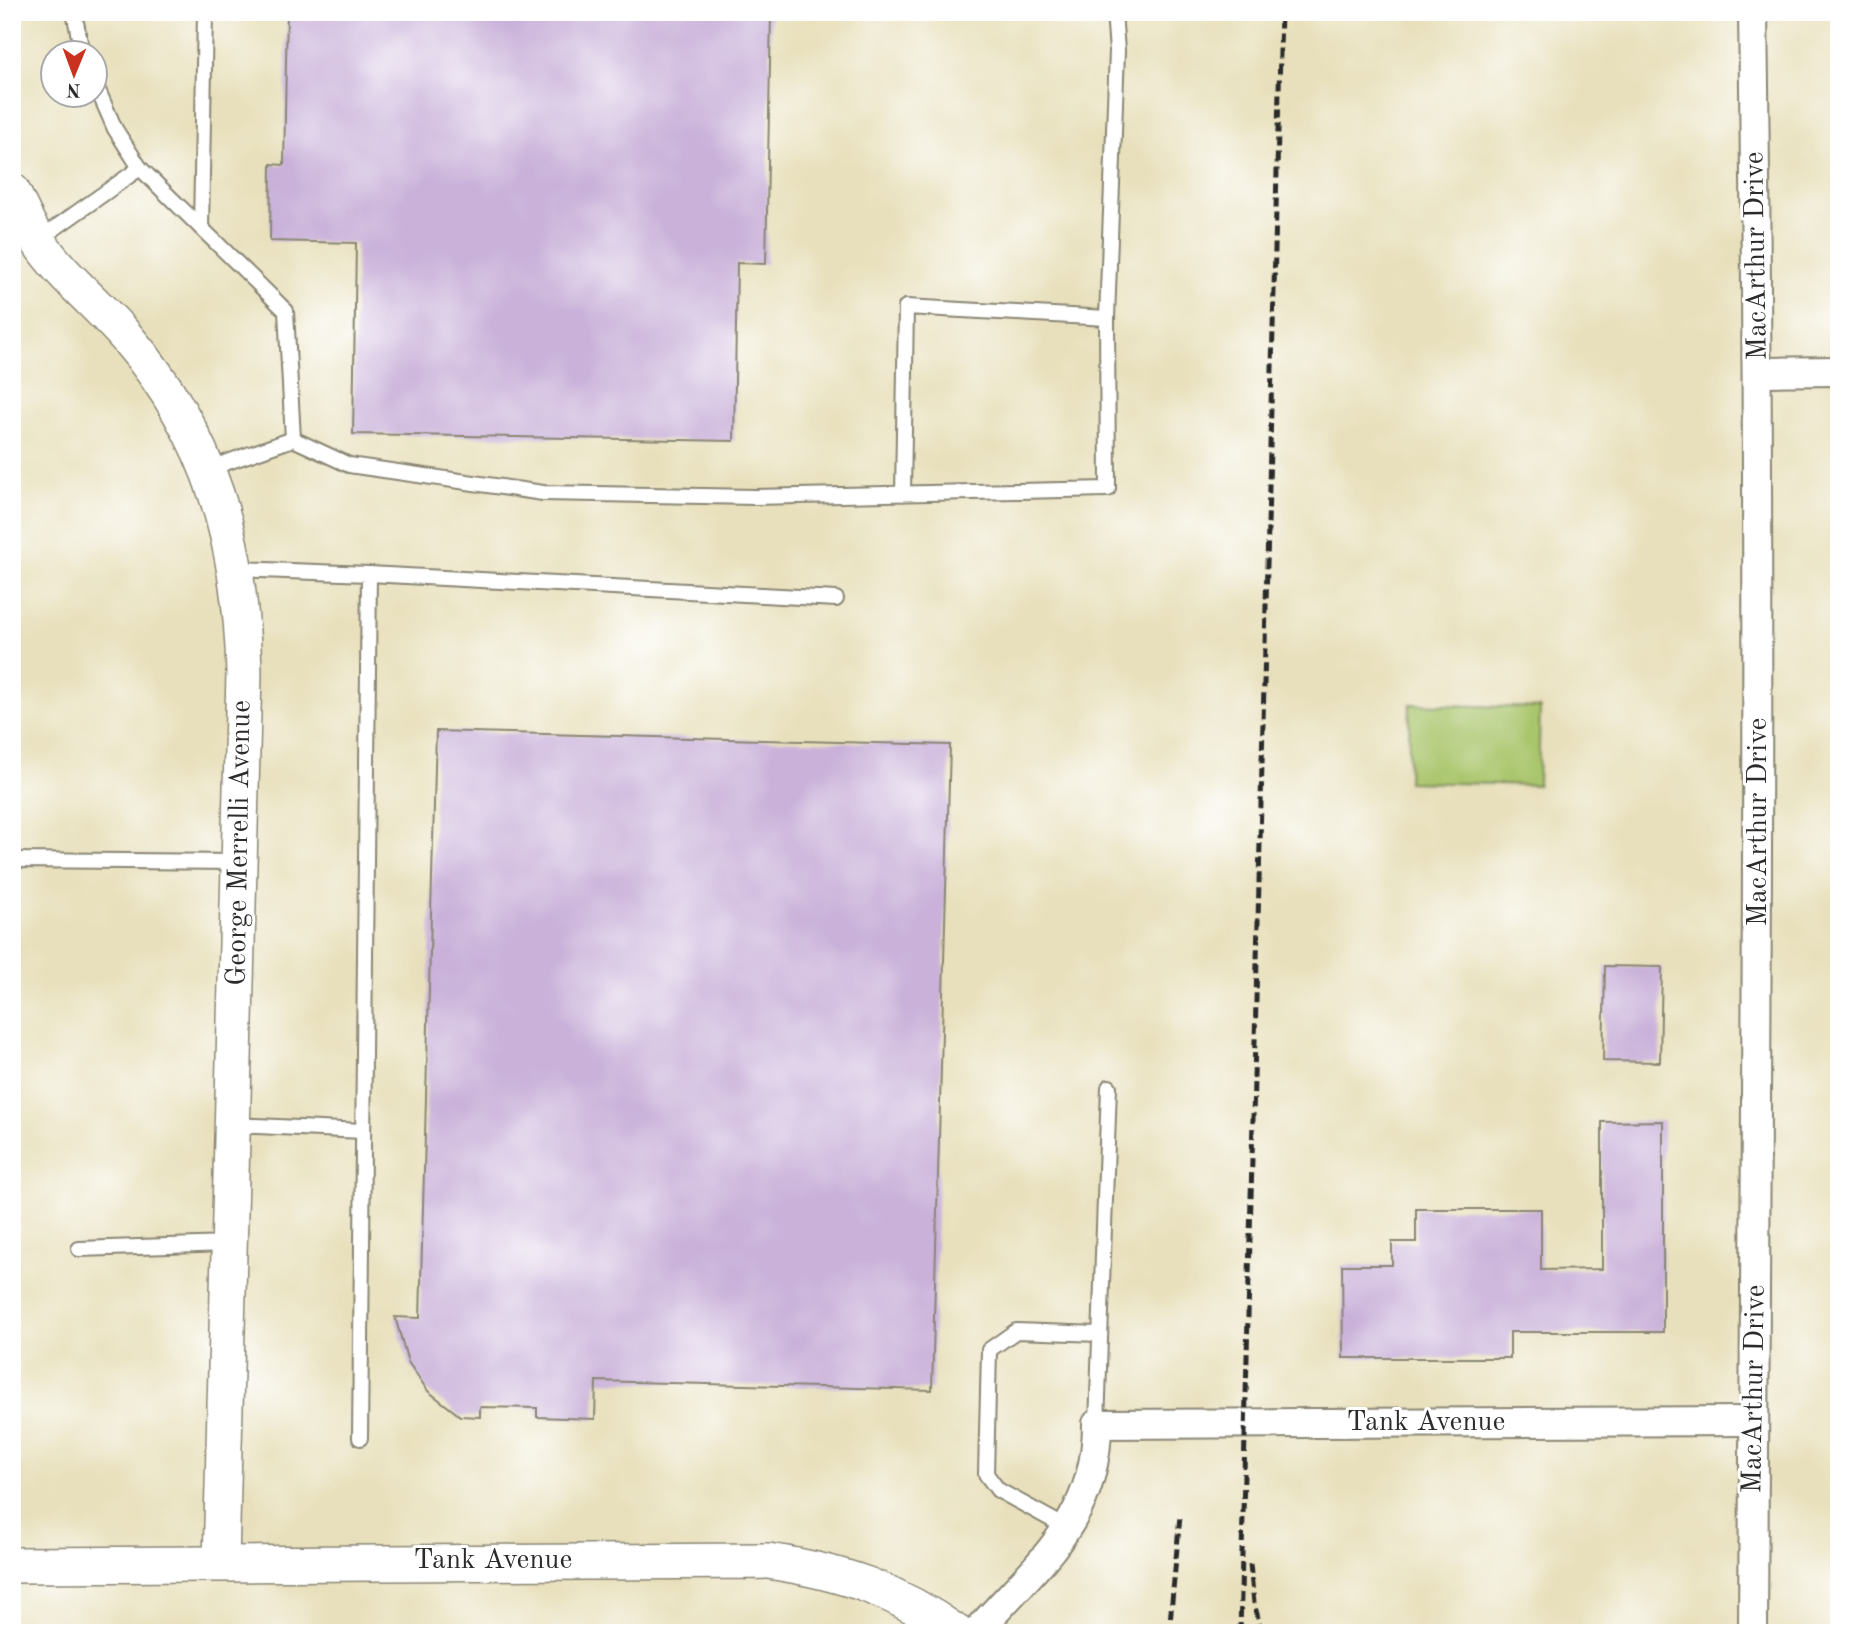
<svg xmlns="http://www.w3.org/2000/svg" width="1851" height="1645" viewBox="0 0 1851 1645" font-family="'Old Standard TT',serif">
  <style>
    .green { fill: #aac66d; stroke: #6a784c; stroke-width: 2 }
    .building { fill: #c9b1d9 }
    .lines { fill: none; stroke-linecap: round; stroke-linejoin: round }
    .service-casing { stroke: #8a8674; stroke-width: 18 }
    .minor-casing { stroke: #8a8674; stroke-width: 32 }
    .tertiary-casing { stroke: #8a8674; stroke-width: 38 }
    .service { stroke: #fff; stroke-width: 14 }
    .minor { stroke: #fff; stroke-width: 28 }
    .tertiary { stroke: #fff; stroke-width: 35 }
    .rail { stroke: #2b2b2b; stroke-width: 5; stroke-dasharray: 10 5; stroke-linecap: butt }
    .labels { text-anchor: middle; dominant-baseline: central; stroke-width: 6; stroke-linejoin: round; paint-order: stroke }
    .street-label { font-size: 28px; fill: #2b2b2b; stroke: #fff }
  </style>
  <rect width="100%" height="100%" fill="#fff"/>
  <filter id="ink" filterUnits="userSpaceOnUse"><feTurbulence type="fractalNoise" baseFrequency=".0143" numOctaves="2"/><feDisplacementMap in="SourceGraphic" scale="14" xChannelSelector="R" yChannelSelector="G"/><feConvolveMatrix kernelMatrix="1 2 1 2 8 2 1 2 1" color-interpolation-filters="sRGB"/></filter>
  <filter id="wash" filterUnits="userSpaceOnUse"><feTurbulence type="fractalNoise" baseFrequency=".00686" numOctaves="4" result="noise"/><feDisplacementMap in="SourceGraphic" scale="28" xChannelSelector="R" yChannelSelector="G"/><feGaussianBlur stdDeviation="1.57" result="paint"/><feColorMatrix in="noise" values="0 0 0 0 0 0 0 0 0 0 0 0 0 0 0 0 0 1.4 0 .05"/><feComposite in="paint" operator="in"/></filter>
  <g filter="url(#wash)">
    <rect width="100%" height="100%" fill="#e8e0bc"/>
    <polygon class="green" points="1410,704 1540,708 1538,785 1408,782"/>
    <g id="blocks">
      <g class="building">
        <polygon points="287,12 771,12 766,264 737,263 734,441 353,434 356,243 270,241 271,164 284,165"/>
        <polygon points="436,731 950,745 932,1390 596,1381 595,1419 537,1417 537,1408 480,1407 480,1417 460,1416 428,1391 408,1362 395,1317 420,1318"/>
        <polygon points="1605,966 1662,967 1660,1062 1603,1061"/>
        <polygon points="1663,1121 1663,1332 1510,1332 1510,1358 1343,1358 1342,1265 1392,1265 1392,1242 1416,1242 1416,1209 1541,1209 1541,1270 1602,1269 1602,1122"/>
      </g>
    </g>
  </g>
  <g filter="url(#ink)">
    <use href="#blocks" fill-opacity="0" stroke="#8a8674" stroke-width="2"/>
    <g class="lines">
      <g class="service-casing">
        <g id="service">
          <polyline points="74,12 82,52"/>
          <polyline points="94,81 115,129 140,168"/>
          <polyline points="201,228 205,12"/>
          <polyline points="38,240 140,168 286,311 293,439"/>
          <polyline points="1107,318 1117,51 1114,12"/>
          <polyline points="208,469 293,439 349,465 543,493 755,497 1108,489 1107,318 906,307 903,494"/>
          <polyline points="236,569 369,574 360,1438"/>
          <polyline points="369,574 836,599"/>
          <polyline points="12,860 238,862"/>
          <polyline points="233,1125 363,1131"/>
          <polyline points="79,1249 228,1244"/>
          <polyline points="1097,1424 1109,1087"/>
          <polyline points="1067,1528 998,1490 986,1474 989,1350 1016,1331 1099,1334"/>
        </g>
      </g>
      <g class="minor-casing">
        <g id="minor">
          <path d="M1753 12C1761 553 1756 1092 1753 1633"/>
          <polyline points="1759,372 1839,371"/>
          <path d="M976 1633C1035 1565 1097 1522 1097 1424L1754 1421"/>
        </g>
      </g>
      <g class="tertiary-casing">
        <g id="tertiary">
          <path d="M12 191C20 207 27 224 37 239 58 273 100 306 127 338 212 437 241 545 244 673L221 1563"/>
          <path d="M12 1565 768 1561C842 1572 896 1590 957 1633"/>
        </g>
      </g>
      <use href="#service" class="service"/>
      <use href="#minor" class="minor"/>
      <use href="#tertiary" class="tertiary"/>
      <g class="rail">
        <polyline points="1250,1564 1254,1603 1262,1633"/>
        <polyline points="1169,1633 1180,1516"/>
        <polyline points="1240,1633 1281,12"/>
      </g>
    </g>
  </g>
  <g class="labels">
    <g class="street-label">
      <text transform="translate(1757 256) rotate(-91)">MacArthur Drive</text>
      <text transform="translate(1759 822) rotate(-90)">MacArthur Drive</text>
      <text transform="translate(240 843) rotate(-89)">George Merrelli Avenue</text>
      <text transform="translate(1755 1389) rotate(-89)">MacArthur Drive</text>
      <text x="1426" y="1423">Tank Avenue</text>
      <text x="493" y="1561">Tank Avenue</text>
    </g>
  </g>
  <rect width="1851" height="1645" fill="none" stroke="#fff" stroke-width="42"/>
  <g transform="translate(74 74) rotate(181)"><circle r="33" fill="#ffffff" stroke="#aaaaaa" stroke-width="2"/>
  <path d="M0-5L12 26L0 18L-12 26Z" fill="#c8321e"/>
  <text y="-10" font-size="19" font-weight="bold" text-anchor="middle" fill="#2b2b2b">N</text>
  </g>
</svg>
